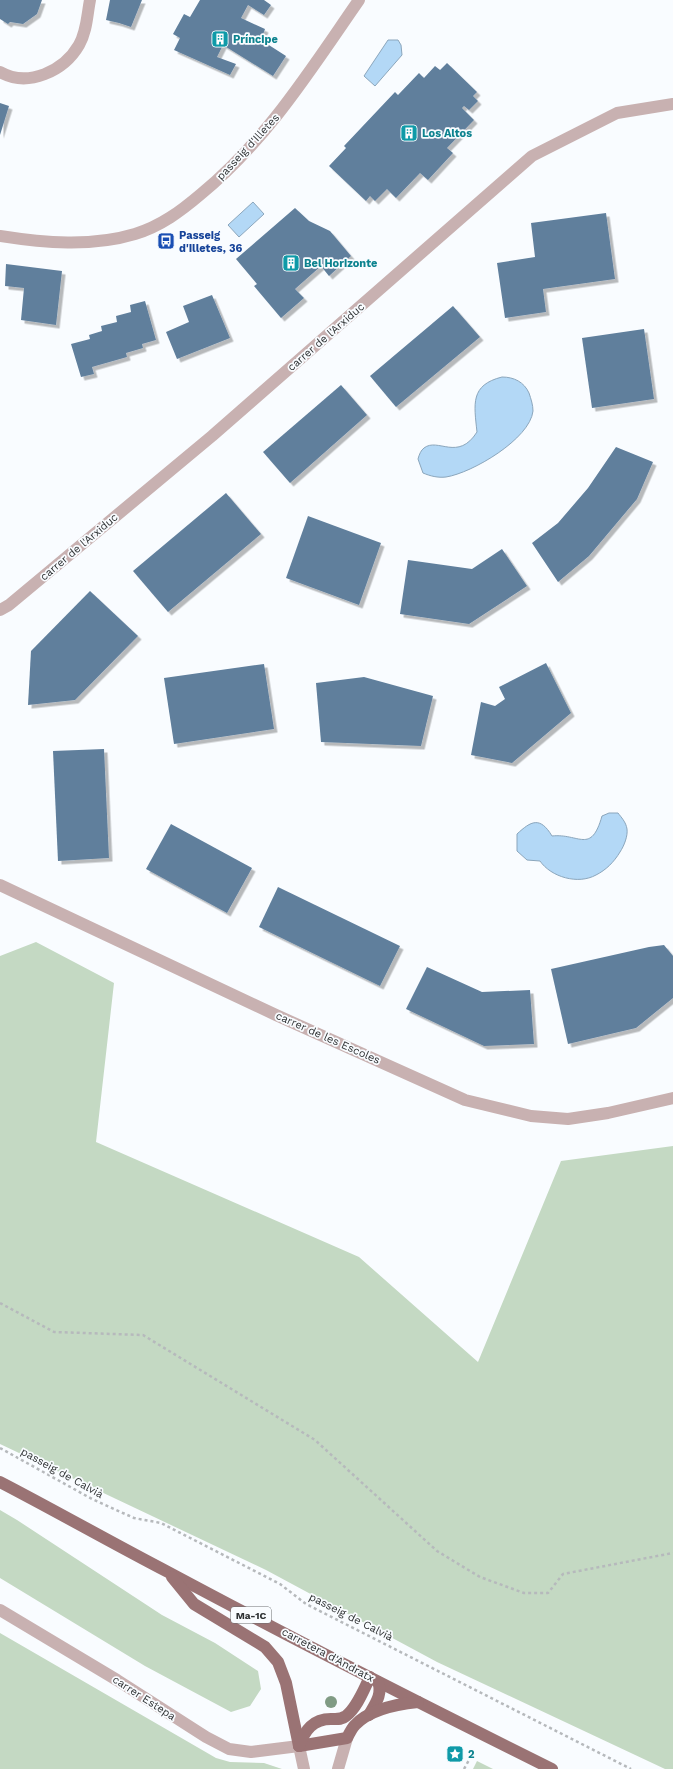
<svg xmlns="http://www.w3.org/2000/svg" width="673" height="1769" viewBox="0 0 673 1769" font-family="'Work Sans',sans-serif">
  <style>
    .green { fill: #c4d9c3 }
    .water { fill: #b3d8f6; stroke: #8ba6bc }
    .building { fill: #607f9c; filter: url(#shadow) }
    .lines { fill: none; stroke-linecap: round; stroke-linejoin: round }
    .path { stroke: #b6b9bc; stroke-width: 2.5; stroke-dasharray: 3 3; stroke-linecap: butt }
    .minor { stroke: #c8b1b1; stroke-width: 12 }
    .major { stroke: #9a7374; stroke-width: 12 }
    .tree { fill: #809b84 }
    .labels { text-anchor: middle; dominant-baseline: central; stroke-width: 3.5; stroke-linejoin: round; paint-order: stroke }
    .shield { fill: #f9fcff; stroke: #6c6f71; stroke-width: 1 }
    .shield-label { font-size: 10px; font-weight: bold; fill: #2f3234 }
    .culture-label { font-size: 11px; font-weight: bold; fill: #0d838f; stroke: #f9fcff; text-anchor: start }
    .street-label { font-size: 11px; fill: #2f3234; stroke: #f9fcff }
    .transit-label { font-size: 11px; font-weight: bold; fill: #164399; stroke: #f9fcff; text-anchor: start }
  </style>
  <defs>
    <filter id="shadow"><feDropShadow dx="3.5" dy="3.5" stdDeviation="0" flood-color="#0004"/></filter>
  </defs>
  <rect width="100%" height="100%" fill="#f9fcff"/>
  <g class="green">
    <polygon points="36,942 114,983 96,1142 359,1257 478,1362 561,1161 673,1146 673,1769 665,1769 437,1662 266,1570 0,1444 0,956"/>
    <polygon points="0,1510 17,1520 162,1615 215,1643 258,1671 261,1689 250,1706 231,1712 145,1666 0,1578"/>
    <polygon points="0,1633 216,1758 230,1762 264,1763 282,1769 0,1769"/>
    <polygon points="477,1761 493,1769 473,1769"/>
  </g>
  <g class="water">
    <polygon points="388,40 398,40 401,45 402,55 375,86 364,76"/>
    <polygon points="253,202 264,214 239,237 228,225"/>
    <path d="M502 377C514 377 524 382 529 393 531 399 533 405 533 411 530 439 472 473 446 477 438 478 430 476 423 473L418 459C419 455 421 450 424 448 438 437 458 462 477 432 474 404 470 385 502 377Z"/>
    <path d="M609 813H618C621 817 626 822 627 829 628 836 624 846 620 852 614 862 606 870 596 875 578 885 551 877 540 861L527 860 517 851V834C531 821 540 816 552 836 579 833 591 855 602 816Z"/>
  </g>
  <g class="building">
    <polygon points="0,0 42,0 37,14 23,24 10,22 8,24 0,19"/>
    <polygon points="110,0 142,0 131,27 119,23 106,20"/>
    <polygon points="200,0 264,0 271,5 264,15 248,5 241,18 265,29 261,40 286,56 273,76 223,45 217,57 236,64 230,75 174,50 180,38 173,34 184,14 190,17"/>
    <polygon points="447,63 477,92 473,96 478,101 469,110 464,106 462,108 474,120 447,148 453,153 428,180 420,173 396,198 387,189 375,201 370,196 366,201 329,166 346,148 344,146 395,92 398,95 419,73 424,78 435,66 440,70"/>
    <polygon points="0,103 9,106 0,135"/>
    <polygon points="295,208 309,221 330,231 351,256 329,276 321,266 295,289 304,298 281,318 254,286 257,284 236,259"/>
    <polygon points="606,213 615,279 543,289 546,312 505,318 497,263 535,257 531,223"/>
    <polygon points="6,264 62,271 56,325 21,320 24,288 5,286"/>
    <polygon points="212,295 230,338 177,359 166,332 189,322 183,306"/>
    <polygon points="145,301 156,340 142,344 143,348 126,353 127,357 92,367 94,374 81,377 71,344 90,339 89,335 102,331 101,326 117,322 116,316 131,312 130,305"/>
    <polygon points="453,306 480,337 396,407 370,376"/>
    <polygon points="644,329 654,399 592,408 582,338"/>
    <polygon points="341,385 367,415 290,483 263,452"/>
    <polygon points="616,447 653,462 637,499 589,556 558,582 532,543 558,523 588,488"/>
    <polygon points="226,493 261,534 168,612 133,571"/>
    <polygon points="308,516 381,543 359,605 286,578"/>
    <polygon points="502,549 527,586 469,624 400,614 408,560 472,569"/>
    <polygon points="90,591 138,636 75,700 28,705 31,651"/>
    <polygon points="546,663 571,713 512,763 471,755 481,702 495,706 505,699 499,687"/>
    <polygon points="264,664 274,729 174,744 164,678"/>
    <polygon points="364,677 433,696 421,746 321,742 316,683"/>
    <polygon points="104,749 109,858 58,861 53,751"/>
    <polygon points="171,824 252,868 227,913 146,869"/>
    <polygon points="278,887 400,946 380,986 259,927"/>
    <polygon points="664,945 673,956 673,998 636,1028 568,1044 551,969 649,947"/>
    <polygon points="427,967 482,992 530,990 534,1044 484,1046 406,1009"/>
  </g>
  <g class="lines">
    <g class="path">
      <polyline points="0,1303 54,1332 143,1335 315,1440 437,1551 480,1577 524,1593 548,1593 563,1574 673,1553"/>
      <polyline points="0,1448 92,1499 134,1518 161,1523 280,1584 306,1604 631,1769"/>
      <polyline points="464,1769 474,1751"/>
    </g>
    <g class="minor">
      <path d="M0 72C28 88 64 71 79 45 87 31 87 15 90 0"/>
      <path d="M0 236C44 243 92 247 135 234 161 226 181 211 201 194 267 140 311 69 359 0"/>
      <polyline points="0,610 9,605 212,436 532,156 617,113 673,104"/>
      <polyline points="0,885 276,1015 465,1100 531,1116 568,1119 608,1113 673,1098"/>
      <polyline points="0,1610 117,1680 206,1737 229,1749 251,1752 299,1746 304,1769"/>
      <polyline points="338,1769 347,1738"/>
    </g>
    <g class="major">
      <path d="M0 1482C56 1511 112 1543 168 1572 295 1640 423 1705 552 1769"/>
      <polyline points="172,1577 194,1604 265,1647 278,1662 286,1683 299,1746"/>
      <path d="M369 1715C375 1704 383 1694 378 1682"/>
      <path d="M299 1746 347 1738C349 1734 352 1728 355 1725 370 1709 398 1704 418 1702"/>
      <path d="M299 1746C305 1730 313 1719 331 1719 337 1719 341 1720 346 1716 357 1708 364 1689 370 1677"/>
    </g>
  </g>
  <circle class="tree" cx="331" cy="1702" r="6"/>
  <defs>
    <g id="building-square" transform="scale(0.9)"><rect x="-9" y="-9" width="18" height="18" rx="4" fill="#0f9aa8" stroke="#f9fcff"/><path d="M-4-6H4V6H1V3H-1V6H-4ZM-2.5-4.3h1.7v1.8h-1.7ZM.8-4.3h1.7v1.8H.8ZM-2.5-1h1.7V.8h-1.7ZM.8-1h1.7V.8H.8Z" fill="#fff"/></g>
    <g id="bus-square" transform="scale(0.9)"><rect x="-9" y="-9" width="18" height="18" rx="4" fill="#1a4fb4" stroke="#f9fcff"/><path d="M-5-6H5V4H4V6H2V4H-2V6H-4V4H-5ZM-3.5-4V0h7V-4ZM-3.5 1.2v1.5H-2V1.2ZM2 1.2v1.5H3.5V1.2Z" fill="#fff"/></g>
    <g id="sight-square" transform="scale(0.9)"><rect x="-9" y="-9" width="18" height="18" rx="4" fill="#0f9aa8" stroke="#f9fcff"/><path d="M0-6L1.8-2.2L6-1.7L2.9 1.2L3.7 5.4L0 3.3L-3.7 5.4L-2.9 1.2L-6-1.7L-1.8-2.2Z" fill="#fff"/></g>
  </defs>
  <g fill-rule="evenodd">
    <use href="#building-square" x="220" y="39"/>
    <use href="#building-square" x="409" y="133"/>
    <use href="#bus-square" x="166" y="241"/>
    <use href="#building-square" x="291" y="263"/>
    <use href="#sight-square" x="455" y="1754"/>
  </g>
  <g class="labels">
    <rect class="shield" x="231" y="1607" width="40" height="16" rx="3"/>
    <g class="shield-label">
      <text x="251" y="1615">Ma-1C</text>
    </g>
    <g class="culture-label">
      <text x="233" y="39">Príncipe</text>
      <text x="422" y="133">Los Altos</text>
      <text x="304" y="263">Bel Horizonte</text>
      <text x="468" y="1754">2</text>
    </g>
    <g class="street-label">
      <text transform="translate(248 147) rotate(-47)">passeig d'Illetes</text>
      <text transform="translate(326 337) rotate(-41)">carrer de l'Arxiduc</text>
      <text transform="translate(79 547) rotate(-40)">carrer de l'Arxiduc</text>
      <text transform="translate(328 1038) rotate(24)">carrer de les Escoles</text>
      <text transform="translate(62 1473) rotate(29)">passeig de Calvià</text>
      <text transform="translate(351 1617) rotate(27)">passeig de Calvià</text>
      <text transform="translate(328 1655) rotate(28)">carretera d'Andratx</text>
      <text transform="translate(144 1698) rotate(33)">carrer Estepa</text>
    </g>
    <g class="transit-label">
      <text x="179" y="235">Passeig<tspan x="179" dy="13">d'Illetes, 36</tspan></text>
    </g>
  </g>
</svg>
